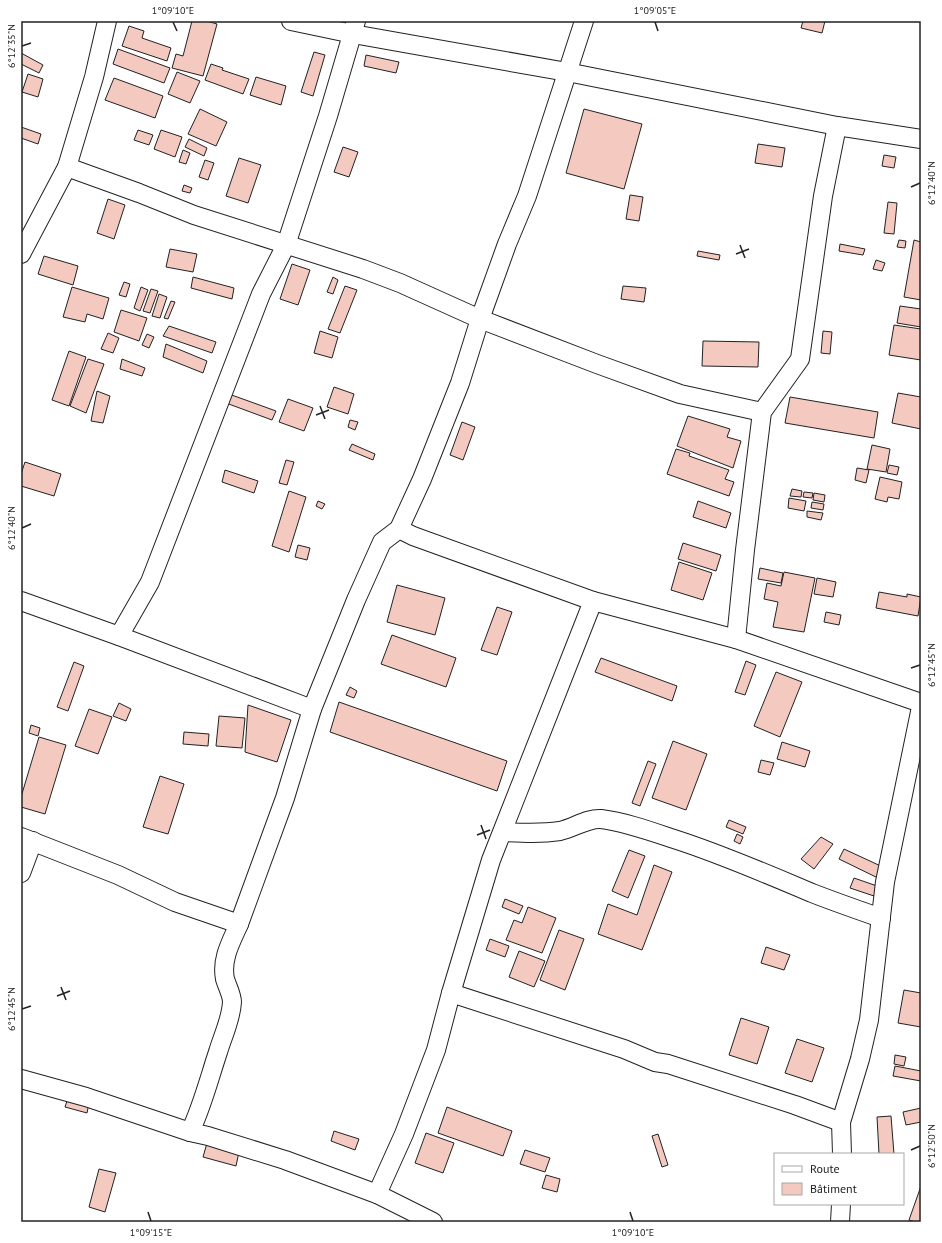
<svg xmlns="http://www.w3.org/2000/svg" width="942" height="1243" viewBox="0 0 942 1243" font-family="'PT Sans',sans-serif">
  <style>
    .building { fill: #f3c9c0; stroke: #222 }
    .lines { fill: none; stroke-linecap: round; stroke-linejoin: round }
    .street-casing { stroke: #222; stroke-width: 20 }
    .street { stroke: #fff; stroke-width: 18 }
    .ticks { fill: none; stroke: #222; stroke-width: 1.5 }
    .neatline { fill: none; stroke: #222; stroke-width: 1.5 }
    .ticks-label { font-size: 10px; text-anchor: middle; fill: #222 }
  </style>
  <rect width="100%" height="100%" fill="#fff"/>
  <g class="building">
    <polygon points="192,21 207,21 217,24 203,76 172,68 176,54 183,56"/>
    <polygon points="803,21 825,21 822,33 801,28"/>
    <polygon points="129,26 144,31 142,38 171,48 167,61 122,46"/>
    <polygon points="118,49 170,68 164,83 113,64"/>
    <polygon points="314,52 325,55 313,96 301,92"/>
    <polygon points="21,53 43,65 39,73 21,64"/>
    <polygon points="366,55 399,62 396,73 364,66"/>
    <polygon points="211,64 223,68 222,70 249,79 243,94 205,80"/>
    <polygon points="177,72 200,81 190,103 168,94"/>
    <polygon points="28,74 43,79 38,97 22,92"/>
    <polygon points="256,77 286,86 281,105 250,95"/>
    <polygon points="114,78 163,96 155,118 105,100"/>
    <polygon points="200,109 227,122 216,146 188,134"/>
    <polygon points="584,109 642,124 624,189 566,173"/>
    <polygon points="21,127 41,134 38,144 21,138"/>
    <polygon points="138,130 153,135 149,145 134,140"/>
    <polygon points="161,130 182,137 175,157 154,149"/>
    <polygon points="189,139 207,148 204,156 185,147"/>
    <polygon points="758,144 785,148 782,167 755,163"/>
    <polygon points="343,147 358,152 349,177 334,172"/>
    <polygon points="183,150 190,153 186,164 179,162"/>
    <polygon points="884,155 896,157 894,168 882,166"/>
    <polygon points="239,158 261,165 248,203 226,196"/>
    <polygon points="205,160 214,163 208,180 199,177"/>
    <polygon points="184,185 192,188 190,193 182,191"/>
    <polygon points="630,195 643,197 639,221 626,219"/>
    <polygon points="108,199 125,205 114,239 97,233"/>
    <polygon points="888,202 897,203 894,234 884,233"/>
    <polygon points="899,240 906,241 905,248 897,247"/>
    <polygon points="914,240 921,242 921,300 904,297"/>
    <polygon points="840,244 865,249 863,255 839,251"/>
    <polygon points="170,249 197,254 193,272 166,267"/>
    <polygon points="698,251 720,255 719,260 697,256"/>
    <polygon points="44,256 78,266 73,285 38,274"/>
    <polygon points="876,260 885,263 882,271 873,269"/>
    <polygon points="292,264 310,270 298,305 280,299"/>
    <polygon points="193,277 234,288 232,299 191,288"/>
    <polygon points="333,277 338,280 333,294 327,292"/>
    <polygon points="124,282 130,284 126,297 119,295"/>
    <polygon points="345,286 357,290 340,333 328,329"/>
    <polygon points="623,286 646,288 644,302 621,299"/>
    <polygon points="72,287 109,298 103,319 87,314 85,322 63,317"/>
    <polygon points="141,287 148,290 140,311 134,308"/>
    <polygon points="151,289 158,291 150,313 143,311"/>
    <polygon points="159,294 167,297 160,318 152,316"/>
    <polygon points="171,301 175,302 168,319 164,318"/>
    <polygon points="900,306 921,309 921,327 897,323"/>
    <polygon points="121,310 147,318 139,341 114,332"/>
    <polygon points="894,325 921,329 921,360 889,355"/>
    <polygon points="169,326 216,342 212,353 163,336"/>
    <polygon points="320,331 338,337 332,358 314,353"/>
    <polygon points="823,331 832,332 830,354 821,353"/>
    <polygon points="108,333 119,338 113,353 101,349"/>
    <polygon points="147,334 154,337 149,348 142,345"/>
    <polygon points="703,341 759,342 758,367 702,366"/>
    <polygon points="166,344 207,361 203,373 163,357"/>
    <polygon points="69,351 86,357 69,406 52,400"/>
    <polygon points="88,359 104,364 86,413 70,406"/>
    <polygon points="122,359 145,368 142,376 120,369"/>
    <polygon points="334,387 354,394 348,414 327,407"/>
    <polygon points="97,391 110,396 103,423 91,421"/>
    <polygon points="898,393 921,397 921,429 892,423"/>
    <polygon points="229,394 276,411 272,420 226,403"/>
    <polygon points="790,397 878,412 874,438 785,423"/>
    <polygon points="288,399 313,408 304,431 279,422"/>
    <polygon points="688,416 730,429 727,437 741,441 733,468 677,446"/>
    <polygon points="350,420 358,422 355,430 348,427"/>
    <polygon points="462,422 475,427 463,460 450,455"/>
    <polygon points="352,444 375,454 373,460 349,450"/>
    <polygon points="872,445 890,449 886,472 867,469"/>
    <polygon points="676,449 690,453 689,456 729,470 725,479 734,482 729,496 667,474"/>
    <polygon points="286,460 294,462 287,485 279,483"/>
    <polygon points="25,462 61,474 54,496 21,486 21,474"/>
    <polygon points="889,465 899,467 897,475 887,473"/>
    <polygon points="857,468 869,470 866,483 855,480"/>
    <polygon points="225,470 258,481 254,493 222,482"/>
    <polygon points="880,477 902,482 899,499 888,497 887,502 875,499"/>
    <polygon points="792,489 802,491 801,497 790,496"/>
    <polygon points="289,491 306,497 289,552 272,546"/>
    <polygon points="804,492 813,493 812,498 803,497"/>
    <polygon points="814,493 825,495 824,502 813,500"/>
    <polygon points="789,498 806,501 804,511 788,508"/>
    <polygon points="318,501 325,504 322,509 316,506"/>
    <polygon points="698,501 731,513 726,528 693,517"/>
    <polygon points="812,502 824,504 823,510 811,508"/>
    <polygon points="807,511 823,513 821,520 807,517"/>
    <polygon points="683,543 721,555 716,571 678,559"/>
    <polygon points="298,545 310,548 307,560 295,557"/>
    <polygon points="679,562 712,573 703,600 671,590"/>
    <polygon points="760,568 783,573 781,583 758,579"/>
    <polygon points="784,572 815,578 804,632 773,627 778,602 764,599 767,583 781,586"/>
    <polygon points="817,578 836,582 833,597 814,594"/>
    <polygon points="397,585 445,598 435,635 387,622"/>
    <polygon points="879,592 907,597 907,594 921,597 918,616 876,608"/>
    <polygon points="497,607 512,612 497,655 481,650"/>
    <polygon points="826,612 841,615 839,625 824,622"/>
    <polygon points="392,635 456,658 446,687 381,664"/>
    <polygon points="601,658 677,686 672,701 595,672"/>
    <polygon points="746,661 756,665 745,695 735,692"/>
    <polygon points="74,662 84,666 68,711 57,707"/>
    <polygon points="776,672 802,682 780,737 754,726"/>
    <polygon points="350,687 357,691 354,698 346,695"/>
    <polygon points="339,702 507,761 497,791 330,732"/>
    <polygon points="119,703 131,709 126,721 113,716"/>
    <polygon points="248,705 291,720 277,762 245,752"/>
    <polygon points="89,709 112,717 98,754 75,746"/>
    <polygon points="219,716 245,718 242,748 216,746"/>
    <polygon points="31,725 40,728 38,736 29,733"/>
    <polygon points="184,732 209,734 208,746 183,744"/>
    <polygon points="39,737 66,745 45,814 21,807 21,797"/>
    <polygon points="673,741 707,754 686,810 652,798"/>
    <polygon points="782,742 810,751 805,767 777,759"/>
    <polygon points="761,760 774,763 770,775 758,772"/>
    <polygon points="648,761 656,764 640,806 632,803"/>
    <polygon points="160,776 184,784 168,834 143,827"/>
    <polygon points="729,820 746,827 743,834 726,827"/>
    <polygon points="737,834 743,837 740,844 734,841"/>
    <polygon points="821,837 833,844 814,869 801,859"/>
    <polygon points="844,849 885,868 880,879 839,859"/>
    <polygon points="629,850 645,856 628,898 612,891"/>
    <polygon points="654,865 672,872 642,950 598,934 608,904 637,915"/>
    <polygon points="854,878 877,886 874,896 850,888"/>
    <polygon points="505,899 523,906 519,914 502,907"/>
    <polygon points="528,907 556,918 542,953 506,940 514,920 522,923"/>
    <polygon points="559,930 584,939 565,990 540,980"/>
    <polygon points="490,939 509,946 505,957 486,950"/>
    <polygon points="766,947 790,955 784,970 761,963"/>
    <polygon points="519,951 545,961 534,987 509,977"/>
    <polygon points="904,990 921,993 921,1027 898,1023"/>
    <polygon points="741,1018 769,1027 757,1064 729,1055"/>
    <polygon points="797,1039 824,1048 812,1082 785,1073"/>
    <polygon points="895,1055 906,1057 904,1066 894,1064"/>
    <polygon points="895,1066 921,1071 921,1081 893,1076"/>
    <polygon points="68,1098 89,1103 87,1113 65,1107"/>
    <polygon points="447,1107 512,1131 503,1156 438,1133"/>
    <polygon points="921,1108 921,1122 906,1125 903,1112"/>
    <polygon points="891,1116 894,1154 879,1154 877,1117"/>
    <polygon points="334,1131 359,1139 355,1150 331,1141"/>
    <polygon points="426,1133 454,1143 443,1173 415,1163"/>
    <polygon points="658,1134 668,1165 662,1167 652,1136"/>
    <polygon points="207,1143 239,1152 236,1166 203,1157"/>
    <polygon points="525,1150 550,1158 545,1172 520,1164"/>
    <polygon points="99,1169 116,1173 105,1212 89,1207"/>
    <polygon points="546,1175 560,1179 557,1192 542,1188"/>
    <polygon points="921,1186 921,1221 915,1222 909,1220"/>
  </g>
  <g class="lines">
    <g class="street-casing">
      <g id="street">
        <polyline points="291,21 353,34 567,72 837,126 921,139"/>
        <polyline points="67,167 139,193 194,215 363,269 400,283 480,319 597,364 680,394 762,412"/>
        <polyline points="21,254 67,167 94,77 107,21"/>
        <polyline points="399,529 413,536 593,601 736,639 921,703"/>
        <polyline points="21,601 119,636 312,709"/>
        <polyline points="119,636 150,582 261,294 286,245 328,116 356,21"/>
        <polyline points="736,639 745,550 762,412 800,359 823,196 837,126"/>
        <path d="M503 832C523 833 541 834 560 831 574 828 587 818 601 819 625 822 650 831 674 839 721 854 767 874 812 893 835 902 858 910 881 918"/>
        <polyline points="21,837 118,875 175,902 239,924 285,798 312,709 356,600 382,542 399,529 422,479 460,383 480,319 507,244 527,196 584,21"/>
        <polyline points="21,873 33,841"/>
        <polyline points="451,993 624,1049 655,1062 668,1064 795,1105 841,1122"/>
        <polyline points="21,1079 86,1097 190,1132 208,1136 285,1160 377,1194 433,1222"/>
        <path d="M190 1132C202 1107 209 1079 218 1052 223 1035 231 1020 232 1002 232 995 227 986 225 979 221 959 231 942 239 924"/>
        <polyline points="842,1154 841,1122 860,1059 869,1020 885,882 921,707"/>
        <polyline points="377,1194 404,1134 436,1050 451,993 491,860 593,601"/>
        <polyline points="840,1222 841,1204"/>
      </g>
    </g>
    <use href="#street" class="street"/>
  </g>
  <path class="ticks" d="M173 22 177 31M655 22 658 31M22 46 31 43M911 187 920 183M740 245 745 258M736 254 749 249M320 406 325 419M316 415 329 410M22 528 31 524M911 668 920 665M481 825 486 839M477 835 490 830M61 987 66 1000M57 996 70 991M22 1009 31 1006M911 1150 920 1146M148 1212 151 1221M630 1212 633 1221"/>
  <rect width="942" height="1243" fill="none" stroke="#ffffff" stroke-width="44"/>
  <rect x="774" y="1153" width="130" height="52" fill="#ffffff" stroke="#a7a7a7"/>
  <rect x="782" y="1166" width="20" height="6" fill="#ffffff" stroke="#a7a7a7"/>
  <text x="810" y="1173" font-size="12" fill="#222222">Route</text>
  <rect x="782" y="1183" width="20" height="12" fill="#f3c9c0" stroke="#a7a7a7"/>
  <text x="810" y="1193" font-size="12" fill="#222222">Bâtiment</text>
  <rect x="22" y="22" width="898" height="1199" class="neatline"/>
  <g class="ticks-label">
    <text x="173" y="14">1°09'10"E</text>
    <text x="655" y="14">1°09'05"E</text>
    <text transform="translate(11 46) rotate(-90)" y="4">6°12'35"N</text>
    <text transform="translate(931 183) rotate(-90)" y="4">6°12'40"N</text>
    <text transform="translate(11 528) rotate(-90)" y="4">6°12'40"N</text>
    <text transform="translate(931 665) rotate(-90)" y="4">6°12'45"N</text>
    <text transform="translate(11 1009) rotate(-90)" y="4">6°12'45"N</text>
    <text transform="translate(931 1146) rotate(-90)" y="4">6°12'50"N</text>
    <text x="151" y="1236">1°09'15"E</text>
    <text x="633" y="1236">1°09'10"E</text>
  </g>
</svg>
